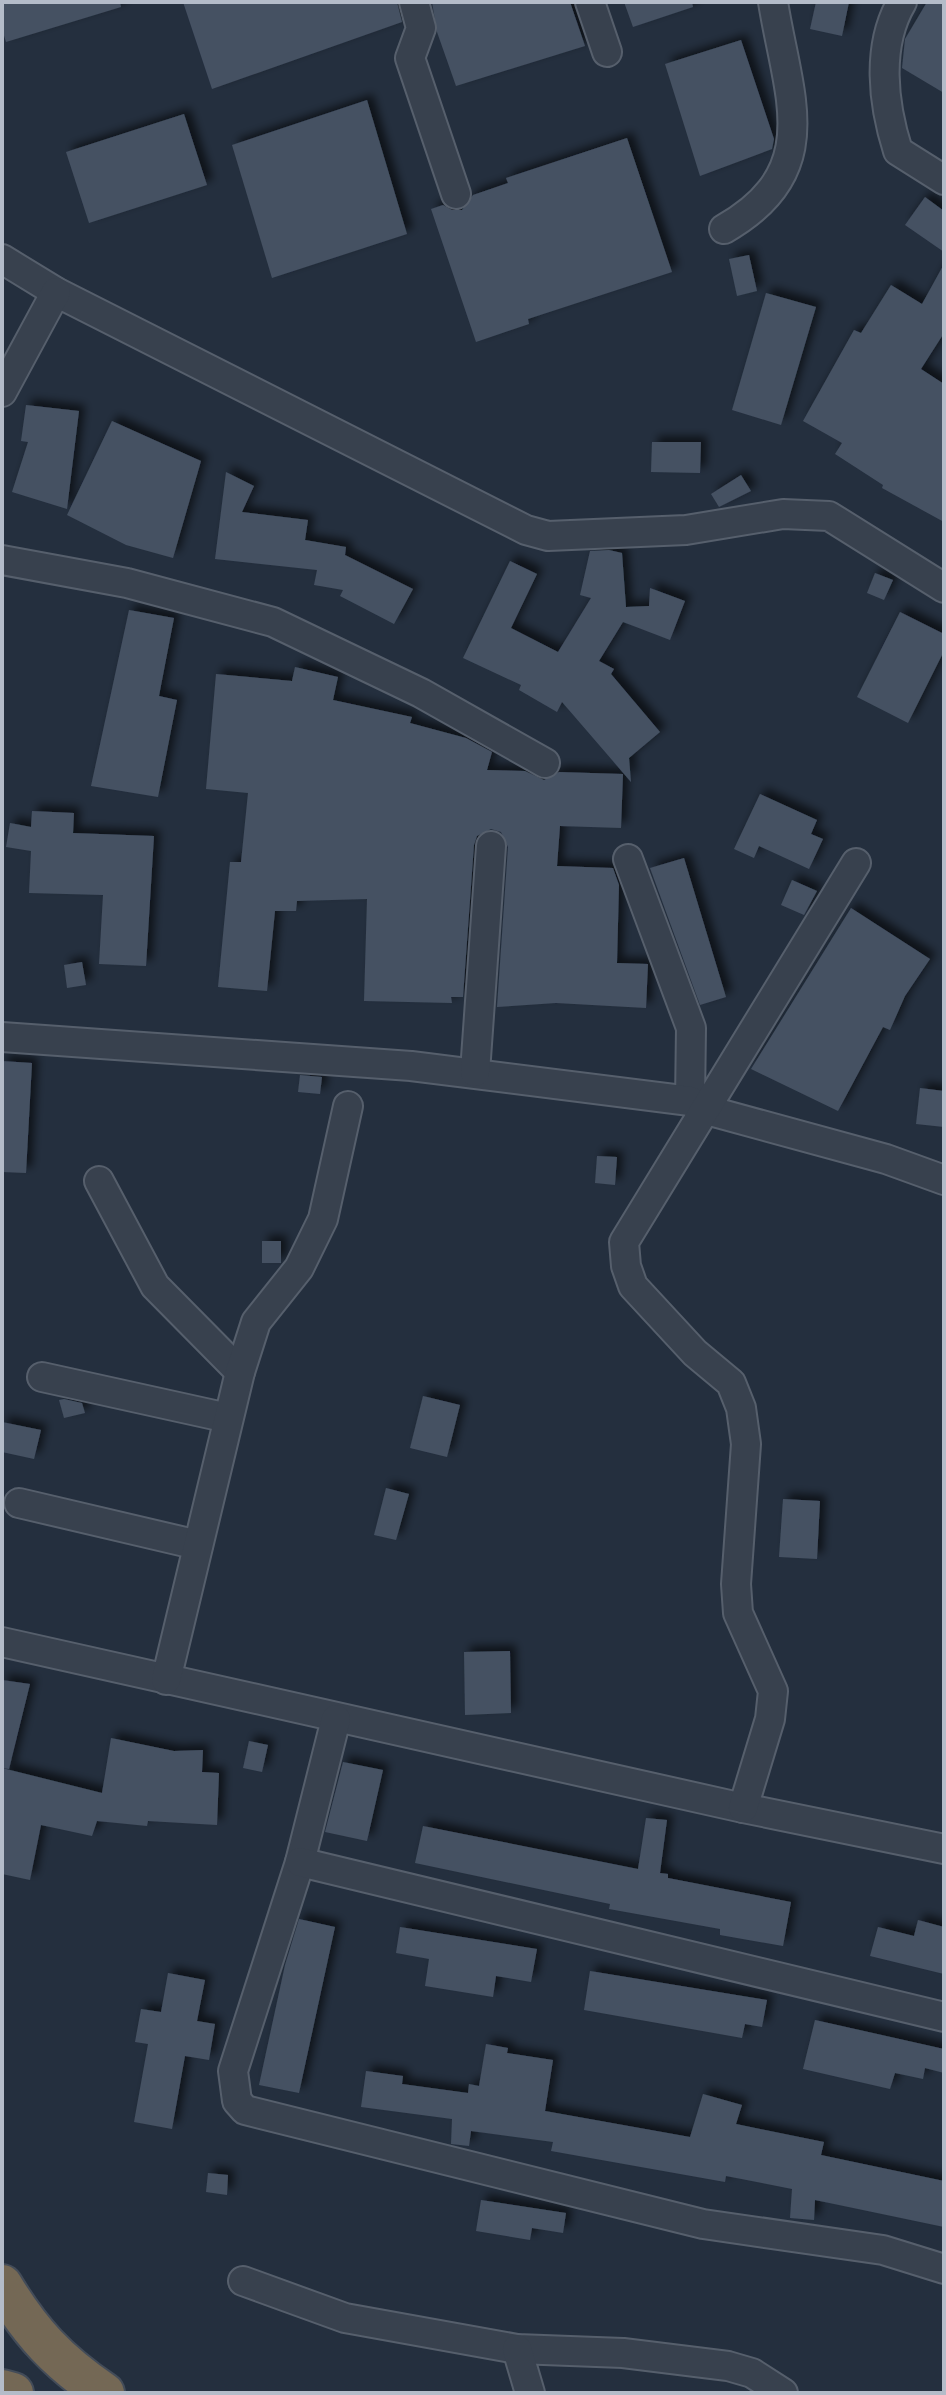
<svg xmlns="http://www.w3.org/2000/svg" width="946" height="2395" viewBox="0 0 946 2395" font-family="'Archivo Narrow',sans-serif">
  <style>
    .building { fill: #455162; filter: url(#shadow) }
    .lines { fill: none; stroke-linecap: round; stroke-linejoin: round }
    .minor-casing { stroke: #565f6c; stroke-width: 32 }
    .highway-casing { stroke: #434c59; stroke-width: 44 }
    .minor { stroke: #38414e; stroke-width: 28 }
    .highway { stroke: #746855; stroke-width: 40 }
  </style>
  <defs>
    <filter id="shadow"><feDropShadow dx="6" dy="-6" stdDeviation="4" flood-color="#0009"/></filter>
  </defs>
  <rect width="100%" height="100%" fill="#242f3e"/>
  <g class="building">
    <polygon points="2,2 120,2 121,7 6,42 2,29"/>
    <polygon points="183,2 397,2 402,22 212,89"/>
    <polygon points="432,2 570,2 585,46 456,86 437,32"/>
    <polygon points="624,2 692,2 693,7 633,27"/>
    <polygon points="816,2 849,2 842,36 810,29"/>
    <polygon points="927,2 944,2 944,93 902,68 905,39"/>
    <polygon points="741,40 774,139 772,149 700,176 665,64"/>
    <polygon points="367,100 407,234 272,278 232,145"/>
    <polygon points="184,114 207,185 89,223 66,152"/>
    <polygon points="627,138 672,272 528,319 529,324 476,342 431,209 443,205 452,210 462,210 473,195 508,183 506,178"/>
    <polygon points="925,197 944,211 944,252 905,225"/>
    <polygon points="749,255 757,291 737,296 729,259"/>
    <polygon points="944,264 944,333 921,369 944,384 944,522 882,488 883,485 835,454 842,443 803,421 854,330 861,333 891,285 922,304"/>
    <polygon points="766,293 816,307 781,425 732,410"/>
    <polygon points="26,405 79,411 67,509 12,492 28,442 21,441"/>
    <polygon points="112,421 201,461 173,558 126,545 67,515"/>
    <polygon points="652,442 701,442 700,473 651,472"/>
    <polygon points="226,472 254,486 242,512 308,520 305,540 346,547 345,555 413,589 394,624 340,596 343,590 314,585 317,570 215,559"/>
    <polygon points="741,475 751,491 719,507 711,494"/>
    <polygon points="609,550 622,553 626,607 649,606 650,588 685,601 670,640 623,622 599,661 614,669 611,674 660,732 629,758 631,782 562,702 557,712 519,690 521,685 463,658 510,561 537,574 511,628 558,652 591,598 580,595 590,551"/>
    <polygon points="875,573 893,580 884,600 867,593"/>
    <polygon points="129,610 174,618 159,696 177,700 158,797 91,786"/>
    <polygon points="900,612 944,634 944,651 908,723 857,697"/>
    <polygon points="295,667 338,677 333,700 412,717 410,723 466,738 492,752 487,770 525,771 544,780 559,772 623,774 621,828 560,826 557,866 613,868 619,885 617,963 648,964 646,1008 556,1003 497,1007 508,847 501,832 491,829 477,836 474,845 463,997 451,997 452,1003 364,1001 367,899 297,901 296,911 275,911 267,991 218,987 230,862 241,862 248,793 206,789 216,674 292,681"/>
    <polygon points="760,794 817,820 811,834 823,839 809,869 759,846 754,858 734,849"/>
    <polygon points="32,811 74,813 73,833 154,836 146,966 99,964 103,895 29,893 31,851 6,847 10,823 31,827"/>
    <polygon points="684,858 726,997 700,1005 650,868"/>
    <polygon points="792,880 817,891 804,915 781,905"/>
    <polygon points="851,908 930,959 905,996 890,1030 883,1027 838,1111 751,1069"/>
    <polygon points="82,962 86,985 67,988 64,965"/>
    <polygon points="2,1061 32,1063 26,1173 2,1172"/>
    <polygon points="300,1075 322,1077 320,1094 298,1092"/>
    <polygon points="920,1088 944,1091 944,1127 916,1124"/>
    <polygon points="597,1156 617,1157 615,1185 595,1183"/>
    <rect x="262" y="1241" width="19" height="22"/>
    <polygon points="423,1396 460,1405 447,1457 410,1448"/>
    <polygon points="64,1399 82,1403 85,1413 64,1418 59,1400"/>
    <polygon points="2,1422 41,1430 34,1459 2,1452"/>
    <polygon points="386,1488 409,1494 396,1540 374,1535"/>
    <polygon points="783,1499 820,1501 817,1559 779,1557"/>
    <polygon points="510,1651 511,1713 465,1715 464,1652"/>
    <polygon points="2,1680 30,1684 9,1769 2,1768"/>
    <polygon points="111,1738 174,1751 203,1750 202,1772 219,1773 217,1825 148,1821 147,1826 97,1821 92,1836 41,1825 30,1880 2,1874 2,1768 102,1793"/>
    <polygon points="249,1741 268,1745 262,1772 243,1768"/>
    <polygon points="343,1762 383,1770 367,1841 325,1832"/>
    <polygon points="646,1818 667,1820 660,1873 668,1874 668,1878 791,1902 783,1946 720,1935 720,1929 609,1909 610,1904 415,1863 423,1826 638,1869"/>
    <polygon points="299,1919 335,1927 299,2093 259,2085 285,1965"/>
    <polygon points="918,1920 944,1927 944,1974 870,1956 878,1927 914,1936"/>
    <polygon points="400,1927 537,1949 531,1982 496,1976 493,1997 425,1986 429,1959 396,1953"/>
    <polygon points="590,1971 767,2000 762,2027 745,2024 742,2038 584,2010"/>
    <polygon points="168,1973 205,1980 197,2021 215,2024 209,2060 185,2056 172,2129 134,2122 148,2044 135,2042 141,2009 161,2012"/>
    <polygon points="815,2020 944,2049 944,2073 925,2068 923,2079 895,2073 890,2089 803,2069"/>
    <polygon points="486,2044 508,2048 507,2053 553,2060 545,2111 690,2137 703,2094 742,2105 736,2124 824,2142 821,2155 944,2181 944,2227 815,2200 814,2220 790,2218 792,2189 726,2176 725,2182 551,2151 553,2142 471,2131 469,2146 451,2144 452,2119 361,2107 366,2071 403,2076 402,2084 468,2093 469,2084 479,2086"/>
    <polygon points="208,2173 228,2175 227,2195 206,2192"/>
    <polygon points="481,2200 566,2213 563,2233 532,2228 530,2240 476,2231"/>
  </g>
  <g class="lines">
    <g class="minor-casing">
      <g id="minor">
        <polyline points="414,2 421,28 410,58 456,194"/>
        <polyline points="590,2 607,52"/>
        <path d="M902 2C876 46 883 104 898 151L944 180"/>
        <path d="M724 229C826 171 788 96 773 2"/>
        <polyline points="2,259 56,292 526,530 548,536 686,530 783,514 829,516 944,588"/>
        <polyline points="2,392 56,292"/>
        <polyline points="2,560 127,583 273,622 421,693 545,763"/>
        <polyline points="628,859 691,1028 690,1101"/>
        <polyline points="2,1037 411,1066 690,1101 703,1109 886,1159 944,1180"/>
        <polyline points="475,1072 491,846"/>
        <polyline points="99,1181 155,1286 240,1372"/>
        <polyline points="42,1377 228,1418"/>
        <polyline points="19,1503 198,1545"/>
        <polyline points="2,1642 743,1808 944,1849"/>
        <polyline points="166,1680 240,1372 256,1322 299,1268 323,1219 348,1106"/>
        <polyline points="336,1719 300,1862 233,2071 237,2101 245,2110 703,2224 883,2250 944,2269"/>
        <polyline points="743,1808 770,1719 773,1691 738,1613 736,1584 746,1444 741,1408 731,1383 695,1353 633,1286 626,1266 624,1242 856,863"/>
        <polyline points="300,1862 944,2017"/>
        <polyline points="243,2281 345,2318 517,2349 623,2353 728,2366 752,2373 783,2393"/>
        <polyline points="517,2349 530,2393"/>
      </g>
    </g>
    <g class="highway-casing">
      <g id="highway">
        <path d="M2 2285C31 2333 57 2361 104 2393"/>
        <polyline points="2,2390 13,2393"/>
      </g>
    </g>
    <use href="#minor" class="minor"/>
    <use href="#highway" class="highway"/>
  </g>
  <rect width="946" height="2395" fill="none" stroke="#b4bcc9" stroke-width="8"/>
</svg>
